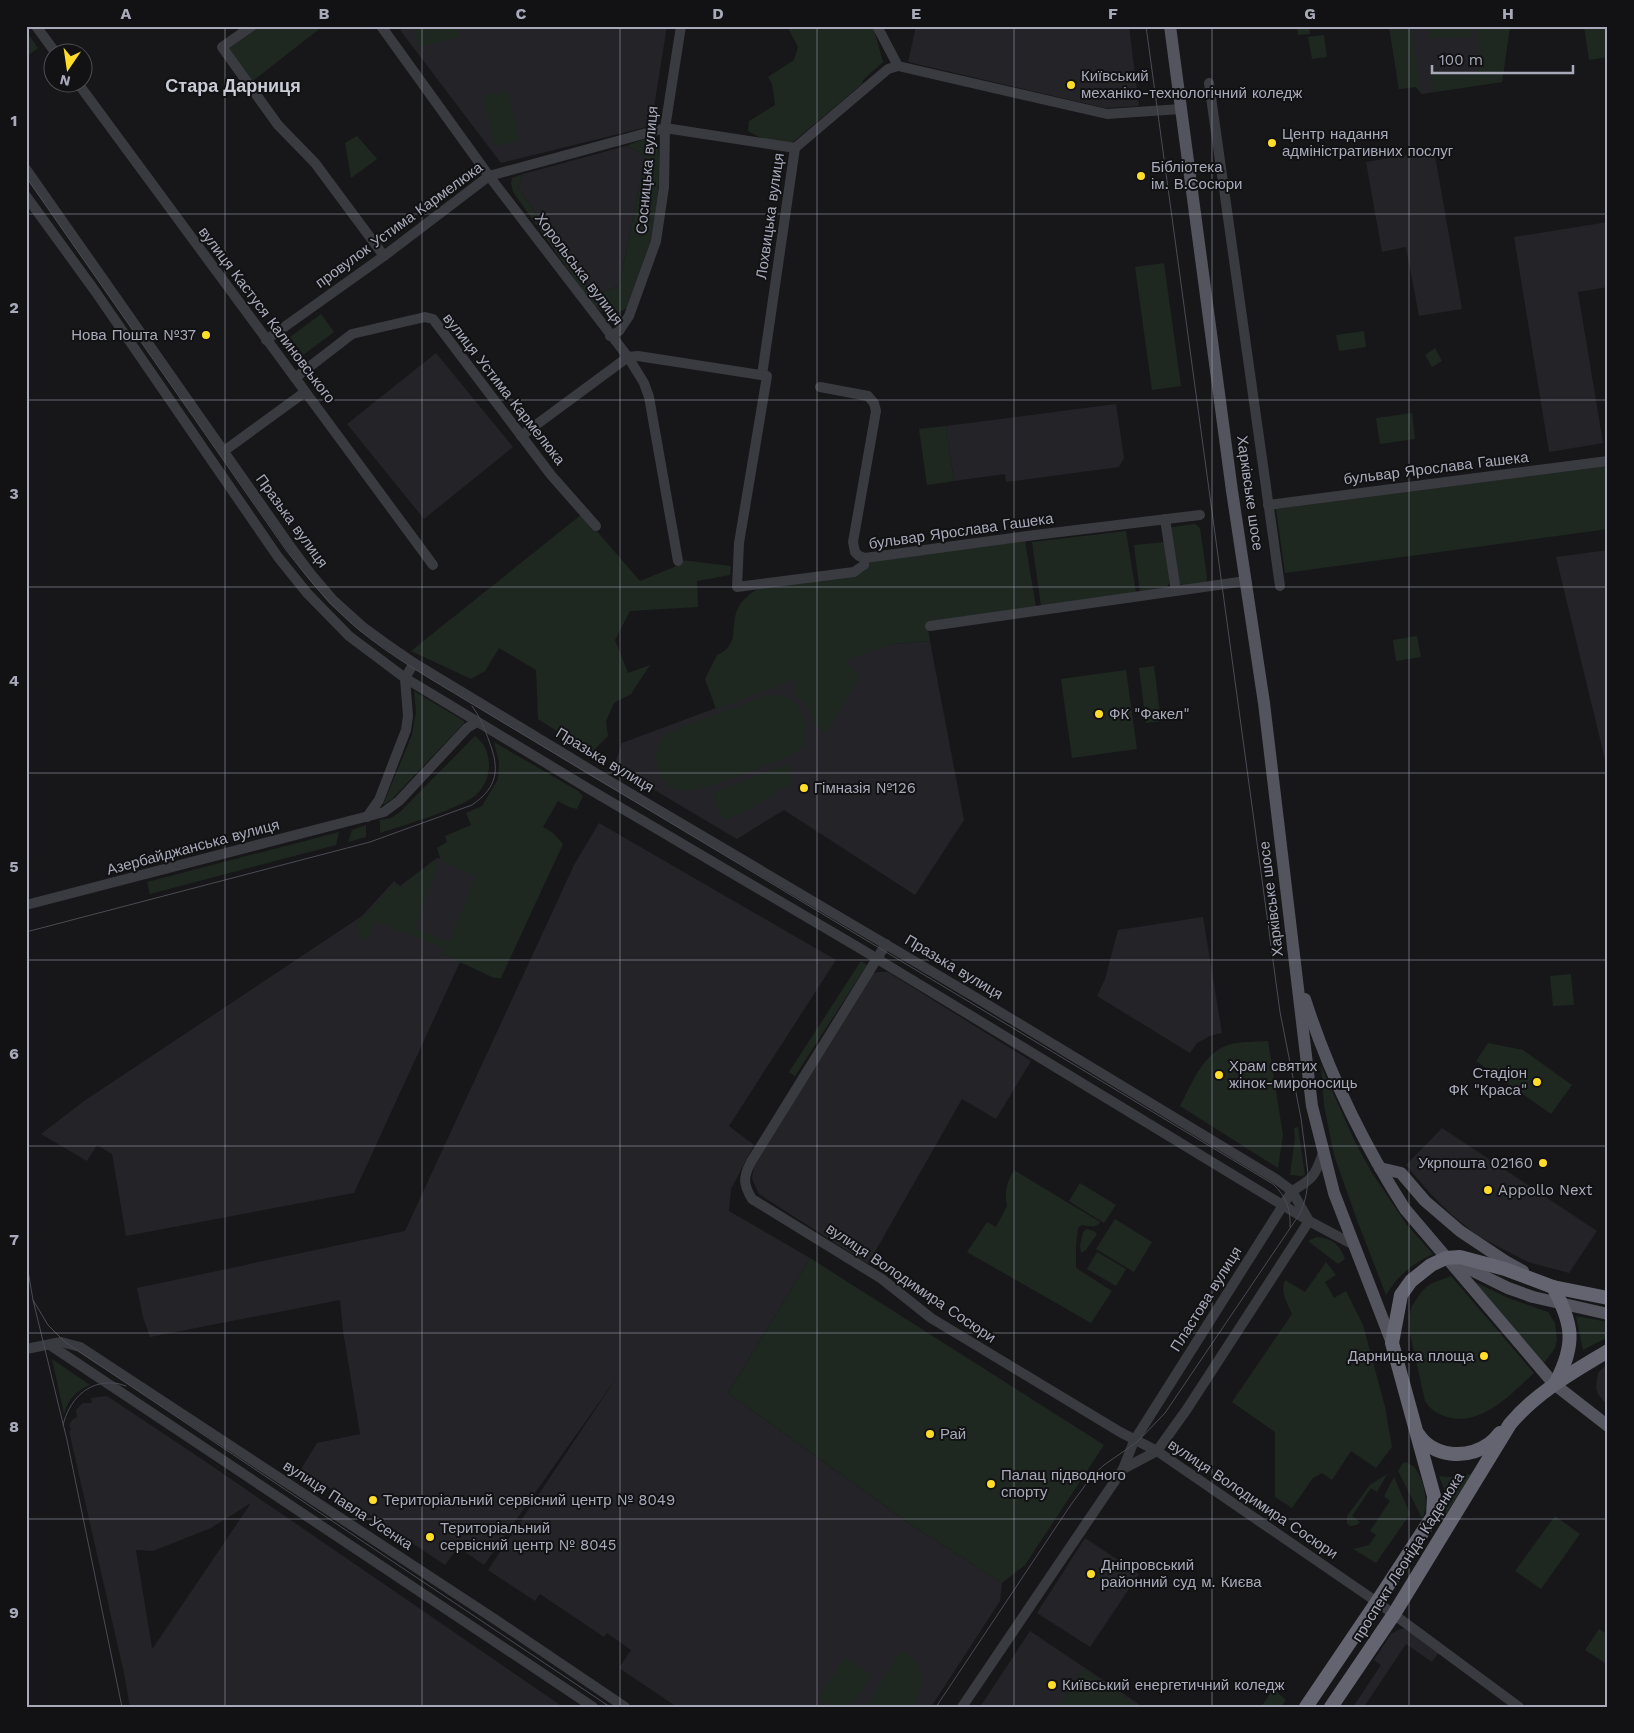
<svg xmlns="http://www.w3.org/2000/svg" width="1634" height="1733" viewBox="0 0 1634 1733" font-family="'Work Sans',sans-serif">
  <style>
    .built { fill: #242327; fill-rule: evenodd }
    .green { fill: #1e2821 }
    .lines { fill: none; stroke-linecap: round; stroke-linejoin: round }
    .minor { stroke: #3a3a41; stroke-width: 10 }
    .major { stroke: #53545e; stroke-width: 12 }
    .highway { stroke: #636470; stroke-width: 14 }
    .tram { stroke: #4a4b54; stroke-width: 1 }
    .grid { fill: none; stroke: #a8aaba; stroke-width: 1; stroke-opacity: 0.55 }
    .poi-dot { fill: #ffdd29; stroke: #121214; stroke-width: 2 }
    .labels { text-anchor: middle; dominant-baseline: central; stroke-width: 4; stroke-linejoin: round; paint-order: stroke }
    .poi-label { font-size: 15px; fill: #a8aaba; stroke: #121214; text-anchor: start }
    .street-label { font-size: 15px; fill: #a8aaba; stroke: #121214 }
    .quarter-label { font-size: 18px; font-weight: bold; fill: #c9cbd6; stroke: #121214 }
    .neatline { fill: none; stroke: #a8aaba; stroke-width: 2 }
    .grid-label { font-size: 16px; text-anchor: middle; font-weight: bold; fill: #a8aaba }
  </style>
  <rect width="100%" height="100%" fill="#171719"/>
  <g class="built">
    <polygon points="414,26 667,26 651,126 501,163 400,30"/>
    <polygon points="916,26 1129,26 1139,106 1105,108 908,62"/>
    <polygon points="1389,26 1510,26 1502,82 1422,94 1416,87 1399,89"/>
    <polygon points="626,146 638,151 645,159 619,286 593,296 518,187 523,174"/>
    <polygon points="1434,150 1462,309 1419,316 1406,247 1382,252 1366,162"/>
    <polygon points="1608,222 1608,287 1578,292 1603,443 1549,452 1514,237"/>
    <polygon points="436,353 513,447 424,519 347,424"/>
    <polygon points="1116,404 1124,458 1119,467 1006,482 1005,474 954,481 946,426"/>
    <polygon points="1608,550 1608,772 1556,557"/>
    <polygon points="930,641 964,820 915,895 784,810 737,839 614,766 622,743 871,650 893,644"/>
    <polygon points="599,823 836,960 729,1126 754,1145 731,1189 729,1211 810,1258 728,1393 913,1526 1002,1583 1000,1601 931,1707 677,1707 619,1668 631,1650 607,1633 604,1637 540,1594 535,1601 488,1570 617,1377 484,1565 458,1547 445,1565 301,1469 317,1443 360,1434 343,1331 340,1300 150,1337 143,1317 137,1288 405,1231 574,865"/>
    <polygon points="437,858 497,867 460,962 354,1193 126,1236 112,1154 97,1145 87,1161 41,1134 84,1101 362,916 394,881 400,886"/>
    <polygon points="1203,917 1222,1033 1210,1036 1197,1043 1190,1053 1097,996 1105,979 1118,930"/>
    <polygon points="878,972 888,972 1031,1061 996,1119 962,1099 868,1264 759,1194 752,1179 754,1167 872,974"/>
    <polygon points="1442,1128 1597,1231 1569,1273 1528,1262 1478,1236 1452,1215 1428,1191 1406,1165"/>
    <polygon points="1608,1363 1608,1406 1598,1394 1596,1387 1598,1373"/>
    <path d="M107 1396 209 1464 563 1707H130L124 1673 69 1431 71 1430 69 1425 72 1420 77 1417 76 1410 83 1403H92L91 1398ZM251 1503 153 1648H152L136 1550 153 1551 211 1528Z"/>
    <polygon points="1085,1538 1139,1574 1090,1647 1037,1613"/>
    <polygon points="1400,1629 1407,1629 1439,1652 1432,1662 1406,1644 1364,1707 1353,1707 1381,1665 1374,1660 1391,1634"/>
    <polygon points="1030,1631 1143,1707 980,1707"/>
  </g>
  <g class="green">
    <polygon points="258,26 323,26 250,83 226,49"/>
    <polygon points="413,26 458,26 460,37 419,47"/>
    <polygon points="790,26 873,26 883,62 863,80 862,84 792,143 763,139 748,131 749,121 775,105 772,84 768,77 794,60 798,47 789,30"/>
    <polygon points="1297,26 1309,26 1310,34 1298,35"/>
    <polygon points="1389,26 1411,26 1422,94 1416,87 1399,89"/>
    <polygon points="1430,26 1471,26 1471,37 1430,38"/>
    <path d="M1478 26H1510L1502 82 1434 92 1431 75C1439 73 1443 75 1451 75 1461 75 1470 73 1479 69Z"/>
    <polygon points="1584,26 1608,26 1608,57 1589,60"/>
    <polygon points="26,31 38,48 26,57"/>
    <polygon points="1324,35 1327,57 1312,59 1308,37"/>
    <polygon points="508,91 520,140 495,146 483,96"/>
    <polygon points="357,136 377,159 351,178 345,143"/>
    <path d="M649 137 655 139 658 143 660 173 653 234 627 308C613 317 602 315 592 303L513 192 511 183 512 178 523 174 518 187 593 296 619 286 645 159 638 151 626 146Z"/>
    <polygon points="1164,263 1181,386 1152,390 1135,267"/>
    <polygon points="321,314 334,332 303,355 290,337"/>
    <polygon points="1364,331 1366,347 1339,351 1336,335"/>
    <polygon points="1435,348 1442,361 1432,367 1425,355"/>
    <polygon points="1412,413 1415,439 1380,444 1376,418"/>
    <polygon points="946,426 954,481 927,485 919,429"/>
    <polygon points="1608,466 1608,529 1285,573 1276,509"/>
    <polygon points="582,514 640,581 679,565 681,560 731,566 730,575 697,581 698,607 630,611 615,640 628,673 650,665 631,694 614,703 606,721 608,736 591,753 538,719 536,670 499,648 485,671 471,679 411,651"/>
    <polygon points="1195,524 1200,528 1207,577 1206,584 1184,586 1176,582 1169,533 1172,527"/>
    <polygon points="1126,531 1136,593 1041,606 1032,542"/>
    <path d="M1025 541 1036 607 928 629 930 641 893 644 845 660 860 677 827 733 814 724 806 704 794 694 796 679 716 709 705 679 717 655C741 645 729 627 738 608 742 600 750 594 757 589L857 575 865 571 872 559Z"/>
    <polygon points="1165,542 1170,583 1166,588 1140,593 1134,545"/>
    <polygon points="1417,636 1421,657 1396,661 1393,640"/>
    <polygon points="1154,666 1161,721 1146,723 1139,668"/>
    <polygon points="1126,670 1137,749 1072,758 1061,679"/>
    <polygon points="414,691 464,721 464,723 392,799 383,805 412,735 416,712"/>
    <path d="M779 695C801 698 813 727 802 746 799 751 792 754 786 758 770 764 753 770 736 777 710 786 665 808 657 764 654 749 659 739 671 731L765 696Z"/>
    <path d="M475 736C485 744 489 753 489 766 489 776 484 787 477 794 463 808 401 826 380 833V820L391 818 399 813Z"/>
    <path d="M494 742 578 791 583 796 577 809 569 807 558 801 543 827 553 833 563 844 501 978H494L443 954 445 949 376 921 367 940C358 936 356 931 357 922L365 915 394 884 400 888 433 861 439 863 415 928 449 942 476 876 441 861 437 848 447 842 445 836 471 825 466 813 482 806 498 779 499 762Z"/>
    <polygon points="790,763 793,782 745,812 723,820 712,793"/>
    <polygon points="366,825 366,837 348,842 352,830"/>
    <polygon points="339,832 336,845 150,894 147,882"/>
    <polygon points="861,961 867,965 795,1076 789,1072"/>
    <polygon points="1571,974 1574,1005 1553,1006 1550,976"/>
    <path d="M1268 1041 1283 1135 1278 1168 1180 1106C1192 1084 1202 1054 1228 1045 1240 1041 1255 1042 1268 1041Z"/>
    <polygon points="1488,1043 1523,1050 1572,1085 1551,1114 1476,1061"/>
    <path d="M1321 1066 1356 1144 1372 1173 1407 1225 1433 1254C1411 1265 1399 1274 1386 1295L1357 1220 1334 1155 1324 1105Z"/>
    <polygon points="1298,1127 1305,1175 1301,1176 1290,1175 1295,1138 1294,1128"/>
    <path d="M1014 1170 1100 1222C1096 1229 1089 1226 1082 1225L1078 1228 1076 1246V1268L1112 1291 1091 1323 967 1252 987 1222 996 1227 1007 1206C1004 1191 1007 1183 1014 1170Z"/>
    <polygon points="1080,1183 1116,1205 1104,1223 1069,1201"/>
    <polygon points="1115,1219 1152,1242 1134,1272 1096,1249"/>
    <polygon points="1087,1229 1094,1231 1097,1234 1086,1250 1081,1253 1080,1246 1083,1232"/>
    <path d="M1317 1237C1332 1238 1340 1245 1345 1259L1338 1264 1308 1241Z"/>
    <polygon points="1097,1252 1126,1269 1116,1286 1087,1269"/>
    <polygon points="810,1258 1104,1445 1025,1565 1002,1583 913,1526 728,1393"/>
    <path d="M1326 1262 1336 1275 1325 1282 1334 1298 1346 1291 1363 1325 1385 1407 1392 1447 1376 1468 1351 1451 1332 1480 1322 1473 1313 1478 1292 1508 1275 1497V1432L1232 1402 1292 1314C1287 1302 1280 1293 1285 1280L1305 1292Z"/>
    <path d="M1451 1276 1534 1373C1511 1394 1481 1427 1447 1417 1437 1414 1431 1410 1425 1401L1410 1334 1409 1316 1412 1306 1422 1291 1430 1284Z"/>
    <polygon points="1473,1281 1506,1297 1548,1312 1555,1323 1557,1339 1555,1348 1544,1363"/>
    <polygon points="1576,1316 1608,1322 1608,1337 1583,1350"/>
    <path d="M52 1359 90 1385C76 1391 68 1399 64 1414Z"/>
    <path d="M1406 1462C1409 1464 1411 1465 1413 1466 1423 1475 1431 1508 1422 1518L1398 1471 1403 1463Z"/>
    <polygon points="1387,1474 1377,1492 1371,1488 1352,1516 1360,1522 1357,1525 1350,1526 1347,1523 1347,1516 1370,1485"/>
    <polygon points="1471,1474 1445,1516 1446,1494 1439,1476 1450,1477"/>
    <polygon points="1394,1477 1410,1514 1376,1563 1353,1549 1369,1545 1376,1535 1370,1531 1390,1501 1384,1496"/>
    <polygon points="1555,1516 1580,1534 1541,1589 1515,1571"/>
    <polygon points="1599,1629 1608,1635 1608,1665 1585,1650"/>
    <path d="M901 1650C926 1665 926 1683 913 1707H866Z"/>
    <polygon points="845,1657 872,1675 852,1707 830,1707 818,1699"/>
    <polygon points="1084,1669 1139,1707 1058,1707"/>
    <polygon points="1273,1689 1286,1700 1281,1707 1261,1707"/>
  </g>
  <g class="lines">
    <g class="minor">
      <polyline points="36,26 55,52"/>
      <polyline points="252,26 222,47 278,125 315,163 384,256"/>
      <polyline points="381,26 489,176 628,357 644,383 649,397 678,561"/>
      <polyline points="898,66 1107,114 1181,109"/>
      <polyline points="77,82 433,565"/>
      <polyline points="1209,83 1280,586"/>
      <polyline points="26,169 290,546 310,573 333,600 363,627 385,643 414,663 594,772 980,1000 1276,1179 1292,1191 1309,1221"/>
      <polyline points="26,196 95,291 278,557 307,593 349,636 405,678 589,789 861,949 1309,1221 1354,1245"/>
      <polyline points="610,336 619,331 629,316 656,241 664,187 665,128 681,26"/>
      <polyline points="266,340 384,256 489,176 665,128 795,148"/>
      <polyline points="762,375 795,148 888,69 898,66 877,26"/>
      <polyline points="295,378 352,334 425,317 433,319 551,475 596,526"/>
      <polyline points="820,387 868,396 874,403 876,411 853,542 855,552 859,556 865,558 1027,536 1200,515"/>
      <polyline points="521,436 628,357 638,356 767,376 739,543 737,587 854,572 864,565 865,558"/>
      <polyline points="224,451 305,392"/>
      <polyline points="1268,505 1608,461"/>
      <polyline points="1165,519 1176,591"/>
      <polyline points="930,626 1246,581"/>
      <polyline points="367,817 379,800 406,730 408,716 405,678 414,663"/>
      <polyline points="26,905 384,812 399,801 467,728 477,722"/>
      <path d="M886 944 751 1162C743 1177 743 1184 752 1199L882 1279 931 1318 1120 1432 1157 1451 1377 1602 1519 1707"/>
      <polyline points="50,1345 593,1707"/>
      <polyline points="26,1349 61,1342 80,1347 496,1620 625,1707"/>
      <polyline points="1123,1469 1157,1451 1187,1409 1309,1221"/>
      <path d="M962 1707 1123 1469 1134 1441 1292 1191C1313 1179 1315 1176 1323 1153"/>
    </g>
    <g class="major">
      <polyline points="1170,26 1232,491 1264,703 1312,1106 1334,1193 1392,1343"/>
      <path d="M1305 999C1328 1071 1364 1145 1405 1209L1554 1384 1608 1426"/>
      <polyline points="1380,1168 1401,1173 1425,1201 1460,1231 1505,1261 1523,1271"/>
      <polyline points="1453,1261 1508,1288 1533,1297 1608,1314"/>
    </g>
    <g class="highway">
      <path d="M1553 1287C1573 1324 1576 1344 1556 1382"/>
      <path d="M1418 1434C1433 1457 1466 1460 1489 1444 1493 1441 1497 1437 1500 1433"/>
      <polyline points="1306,1707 1377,1602 1433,1516 1434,1496 1392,1343 1401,1295 1411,1281 1431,1265 1446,1258 1460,1257 1505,1269 1553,1287 1608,1298"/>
      <path d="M1331 1707 1394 1614 1510 1424C1537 1392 1573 1372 1608 1351"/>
    </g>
    <g class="tram">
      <path d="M26 177 286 550C308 578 330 606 358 629 392 657 431 679 469 702L1273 1184C1286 1196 1291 1209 1290 1227"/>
      <path d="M26 932 370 842 472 805C498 787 500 769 489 741 485 729 480 717 472 706"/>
      <polyline points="26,1259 33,1300 67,1440 122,1707"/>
      <polyline points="33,1300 48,1325 65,1342 610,1707"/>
      <path d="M63 1425C69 1401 86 1381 114 1383 118 1383 122 1385 126 1386"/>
      <path d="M936 1707 1070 1506 1092 1476 1104 1465 1137 1442 1165 1413 1299 1215C1306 1202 1308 1188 1308 1173L1301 1118 1280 1012 1146 26"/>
    </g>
  </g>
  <path class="grid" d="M225 26V1707M422 26V1707M620 26V1707M817 26V1707M1014 26V1707M1212 26V1707M1409 26V1707M26 214H1608M26 400H1608M26 587H1608M26 773H1608M26 960H1608M26 1146H1608M26 1333H1608M26 1519H1608"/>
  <g class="poi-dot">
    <circle cx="1071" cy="85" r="5"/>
    <circle cx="1272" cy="143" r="5"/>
    <circle cx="1141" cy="176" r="5"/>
    <circle cx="206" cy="335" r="5"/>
    <circle cx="1099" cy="714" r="5"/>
    <circle cx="804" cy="788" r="5"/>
    <circle cx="1219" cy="1075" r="5"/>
    <circle cx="1537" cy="1082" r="5"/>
    <circle cx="1543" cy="1163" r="5"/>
    <circle cx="1488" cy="1190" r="5"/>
    <circle cx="1484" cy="1356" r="5"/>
    <circle cx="930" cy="1434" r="5"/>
    <circle cx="991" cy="1484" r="5"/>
    <circle cx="373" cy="1500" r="5"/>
    <circle cx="430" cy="1537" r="5"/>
    <circle cx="1091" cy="1574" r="5"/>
    <circle cx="1052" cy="1685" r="5"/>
  </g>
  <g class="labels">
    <g class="poi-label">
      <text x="1081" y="76">Київський<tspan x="1081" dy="17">механіко-технологічний коледж</tspan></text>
      <text x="1282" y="134">Центр надання<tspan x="1282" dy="17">адміністративних послуг</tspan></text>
      <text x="1151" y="167">Бібліотека<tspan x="1151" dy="17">ім. В.Сосюри</tspan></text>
      <text x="196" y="335" text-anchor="end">Нова Пошта №37</text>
      <text x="1109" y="714">ФК "Факел"</text>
      <text x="814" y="788">Гімназія №126</text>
      <text x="1229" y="1066">Храм святих<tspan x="1229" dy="17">жінок-мироносиць</tspan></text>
      <text x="1527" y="1073" text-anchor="end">Стадіон<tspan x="1527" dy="17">ФК "Краса"</tspan></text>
      <text x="1533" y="1163" text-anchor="end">Укрпошта 02160</text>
      <text x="1498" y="1190">Appollo Next</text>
      <text x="1474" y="1356" text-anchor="end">Дарницька площа</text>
      <text x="940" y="1434">Рай</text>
      <text x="1001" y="1475">Палац підводного<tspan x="1001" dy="17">спорту</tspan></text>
      <text x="383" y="1500">Територіальний сервісний центр № 8049</text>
      <text x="440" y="1528">Територіальний<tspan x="440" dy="17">сервісний центр № 8045</tspan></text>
      <text x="1101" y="1565">Дніпровський<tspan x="1101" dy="17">районний суд м. Києва</tspan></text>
      <text x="1062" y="1685">Київський енергетичний коледж</text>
    </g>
    <g class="street-label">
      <text transform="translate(647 170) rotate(-85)">Сосницька вулиця</text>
      <text transform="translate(770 216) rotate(-82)">Лохвицька вулиця</text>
      <text transform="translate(399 225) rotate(-36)">провулок Устима Кармелюка</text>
      <text transform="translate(579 269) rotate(53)">Хорольська вулиця</text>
      <text transform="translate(267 315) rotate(53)">вулиця Кастуся Калиновського</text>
      <text transform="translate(504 389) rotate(52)">вулиця Устима Кармелюка</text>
      <text transform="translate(1436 468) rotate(-7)">бульвар Ярослава Гашека</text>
      <text transform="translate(1250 493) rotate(82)">Харківське шосе</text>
      <text transform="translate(292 521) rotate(54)">Празька вулиця</text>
      <text transform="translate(961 531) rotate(-8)">бульвар Ярослава Гашека</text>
      <text transform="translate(605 760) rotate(31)">Празька вулиця</text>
      <text transform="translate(193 847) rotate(-15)">Азербайджанська вулиця</text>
      <text transform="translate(1271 899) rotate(-97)">Харківське шосе</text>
      <text transform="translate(954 967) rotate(31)">Празька вулиця</text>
      <text transform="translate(911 1283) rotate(34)">вулиця Володимира Сосюри</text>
      <text transform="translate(1206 1299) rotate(-58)">Пластова вулиця</text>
      <text transform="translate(1253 1499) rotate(34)">вулиця Володимира Сосюри</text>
      <text transform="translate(348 1505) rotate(33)">вулиця Павла Усенка</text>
      <text transform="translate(1408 1557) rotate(-58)">проспект Леоніда Каденюка</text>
    </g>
    <g class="quarter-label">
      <text x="233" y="85">Стара Дарниця</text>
    </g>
  </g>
  <rect width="1634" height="1733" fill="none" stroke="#121214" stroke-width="55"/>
  <g transform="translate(68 68) rotate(193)"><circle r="24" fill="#121214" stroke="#4e4f56"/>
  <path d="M0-4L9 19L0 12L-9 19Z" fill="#ffdd29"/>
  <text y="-8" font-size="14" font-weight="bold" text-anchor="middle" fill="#a8aaba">N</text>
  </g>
  <path d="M1432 65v8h141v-8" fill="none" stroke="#a8aaba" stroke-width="2.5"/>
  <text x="1439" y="65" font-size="15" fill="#a8aaba" stroke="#121214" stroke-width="4" paint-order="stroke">100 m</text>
  <rect x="28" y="28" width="1578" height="1678" class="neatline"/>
  <g class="grid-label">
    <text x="126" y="19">A</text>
    <text x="324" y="19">B</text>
    <text x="521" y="19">C</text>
    <text x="718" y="19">D</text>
    <text x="916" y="19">E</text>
    <text x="1113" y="19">F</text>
    <text x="1310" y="19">G</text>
    <text x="1508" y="19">H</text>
    <text x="14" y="126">1</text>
    <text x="14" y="313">2</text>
    <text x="14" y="499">3</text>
    <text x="14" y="686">4</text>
    <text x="14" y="872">5</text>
    <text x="14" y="1059">6</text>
    <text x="14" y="1245">7</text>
    <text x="14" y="1432">8</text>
    <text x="14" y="1618">9</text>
  </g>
</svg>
